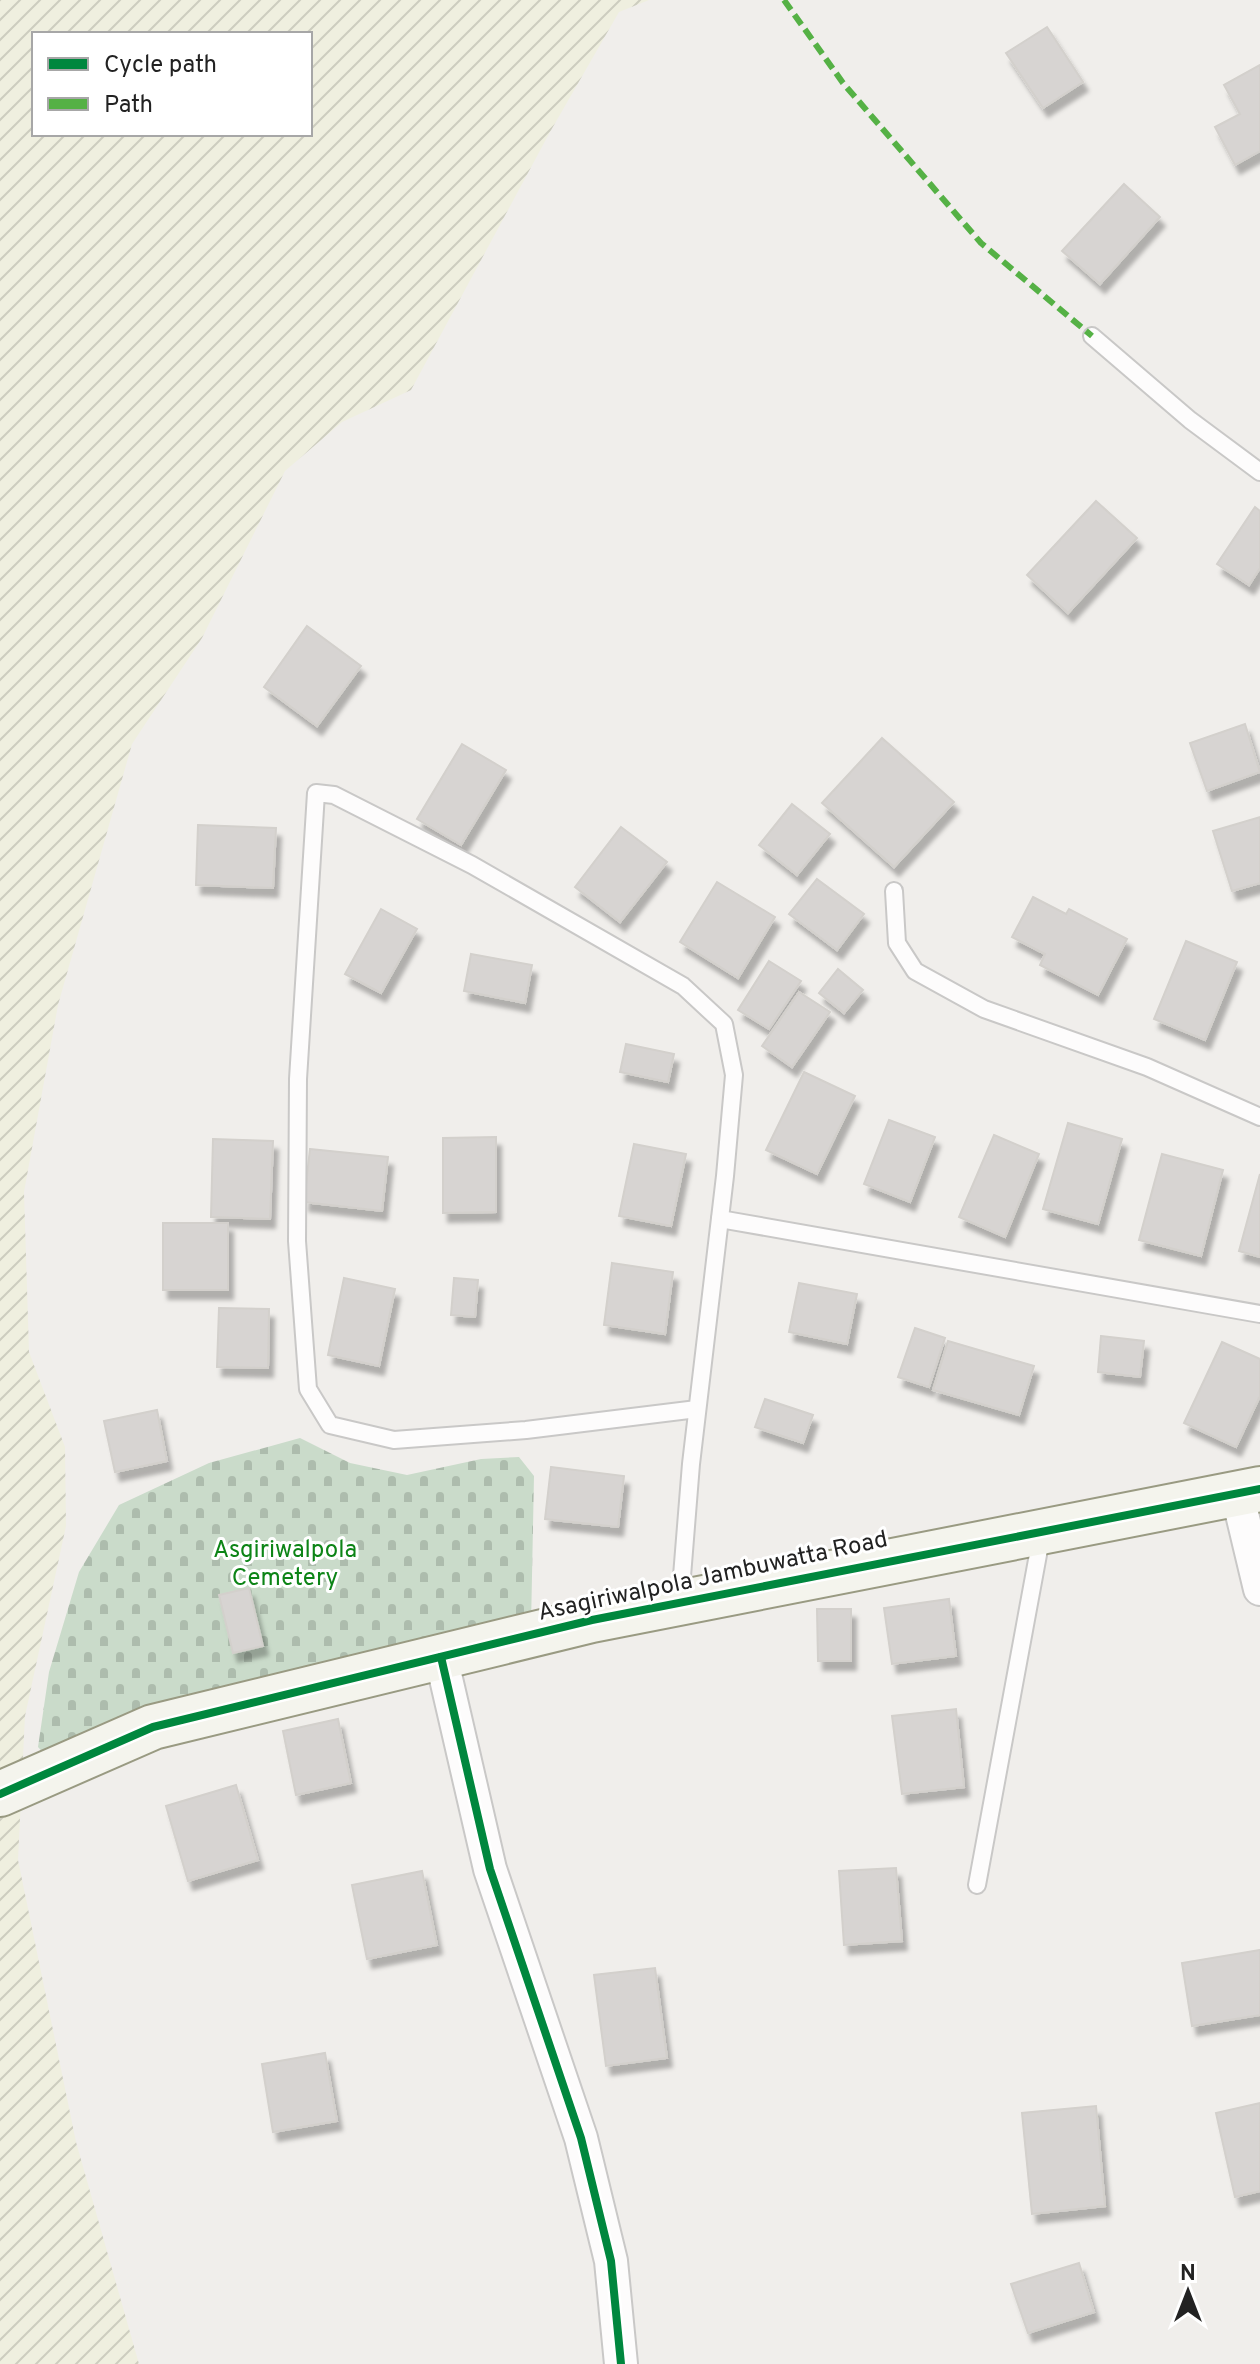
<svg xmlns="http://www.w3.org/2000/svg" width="1260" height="2364" viewBox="0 0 1260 2364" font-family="Overpass,sans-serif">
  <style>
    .farmland { fill: url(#farmland-furrows); fill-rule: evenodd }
    .cemetery { fill: url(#cemetery-stones) }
    .building { fill: #d7d4d2; stroke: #d3d0cc; stroke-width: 2; filter: url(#shadow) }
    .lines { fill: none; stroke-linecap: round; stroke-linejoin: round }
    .lane-casing { stroke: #c9c8c7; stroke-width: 20 }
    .street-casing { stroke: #c9c8c7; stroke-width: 36 }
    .secondary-casing { stroke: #999a82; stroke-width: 48 }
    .lane { stroke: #fdfcfc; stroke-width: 16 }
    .street { stroke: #fdfcfc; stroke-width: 32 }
    .secondary { stroke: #f4f4ed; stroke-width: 44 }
    .quiet { stroke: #55b145; stroke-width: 6; stroke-dasharray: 12 6; stroke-linecap: butt }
    .cycleway-casing { stroke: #fff; stroke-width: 13 }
    .cycleway { stroke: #00873e; stroke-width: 8 }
    .labels { text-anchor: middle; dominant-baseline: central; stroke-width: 6; stroke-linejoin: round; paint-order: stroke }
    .park-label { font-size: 24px; fill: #0c8416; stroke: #fff }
    .street-label { font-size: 24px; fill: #222; stroke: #fff }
  </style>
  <defs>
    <pattern id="farmland-furrows" width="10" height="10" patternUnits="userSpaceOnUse" patternTransform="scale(2)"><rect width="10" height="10" fill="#efefdf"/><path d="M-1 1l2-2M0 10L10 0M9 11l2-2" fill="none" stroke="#cdcdbf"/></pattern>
    <pattern id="cemetery-stones" width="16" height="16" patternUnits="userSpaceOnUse" patternTransform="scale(2)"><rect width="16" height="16" fill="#cadbca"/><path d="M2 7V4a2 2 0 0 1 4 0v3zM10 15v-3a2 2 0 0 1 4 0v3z" fill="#adbcad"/></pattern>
    <filter id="shadow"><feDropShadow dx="5" dy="9" stdDeviation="2" flood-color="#0004"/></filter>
  </defs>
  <rect width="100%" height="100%" fill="#f0eeeb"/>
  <path class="farmland" d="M0 0H649L619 12 550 132 411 390 342 422 285 471 202 638 132 744 58 1005 24 1192 29 1352 65 1447 66 1526 25 1716 18 1860 76 2142 139 2364H0ZM34 34H310V134H34Z"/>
  <polygon class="cemetery" points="300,1438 350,1463 407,1475 481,1459 519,1457 534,1476 531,1626 49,1759 38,1747 49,1672 79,1572 119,1505 209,1463"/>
  <g class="building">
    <polygon points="1047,27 1083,82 1043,108 1006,53"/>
    <polygon points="1260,65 1260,151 1235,165 1215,127 1240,114 1224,85"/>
    <polygon points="1124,184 1160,217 1100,284 1062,251"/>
    <polygon points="1096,501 1137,538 1068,613 1027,575"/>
    <polygon points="1255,507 1260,511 1260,568 1249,585 1217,564"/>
    <polygon points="307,626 361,666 317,726 264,687"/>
    <polygon points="1245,724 1260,772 1207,791 1190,743"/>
    <polygon points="882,738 954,802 894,867 822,803"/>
    <polygon points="462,744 506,770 461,845 417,819"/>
    <polygon points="792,804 830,834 797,875 759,845"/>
    <polygon points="1260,817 1260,883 1232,891 1213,831"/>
    <polygon points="198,825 276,828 273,888 196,885"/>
    <polygon points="621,827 667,862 620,922 575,887"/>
    <polygon points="817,879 864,914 837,950 789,914"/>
    <polygon points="717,882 775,917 738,978 680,942"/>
    <polygon points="1033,897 1066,914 1069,909 1127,939 1098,995 1040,965 1045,954 1012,937"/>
    <polygon points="381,909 417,929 381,993 345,974"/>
    <polygon points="1186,941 1237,962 1205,1040 1154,1019"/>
    <polygon points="471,954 532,965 525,1003 464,991"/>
    <polygon points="769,961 801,981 769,1029 738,1010"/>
    <polygon points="838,969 863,990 844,1013 819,993"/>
    <polygon points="799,992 830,1012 792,1067 762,1046"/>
    <polygon points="626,1044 674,1054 668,1082 620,1072"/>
    <polygon points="804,1072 855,1096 817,1174 766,1150"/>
    <polygon points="889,1120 935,1137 910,1202 864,1184"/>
    <polygon points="1068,1123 1122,1139 1098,1224 1043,1209"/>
    <polygon points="994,1135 1039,1154 1005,1237 959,1217"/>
    <polygon points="496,1137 496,1212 443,1213 443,1138"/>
    <polygon points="213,1139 273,1141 270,1219 211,1217"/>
    <polygon points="634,1144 686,1154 671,1226 619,1216"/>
    <polygon points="310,1149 388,1157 382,1211 304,1202"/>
    <polygon points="1162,1154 1223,1170 1201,1256 1139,1240"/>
    <polygon points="1260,1174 1260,1257 1239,1251"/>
    <rect x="163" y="1223" width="65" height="67"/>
    <polygon points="612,1263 673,1272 665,1334 604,1325"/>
    <polygon points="344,1278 395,1289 379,1366 328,1355"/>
    <polygon points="454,1278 478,1280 475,1317 451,1315"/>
    <polygon points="799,1283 857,1294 847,1344 789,1332"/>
    <polygon points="219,1308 269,1309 268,1368 217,1367"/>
    <polygon points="915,1328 945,1338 929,1387 898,1377"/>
    <polygon points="1101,1336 1144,1341 1140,1377 1098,1372"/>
    <polygon points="948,1341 1034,1366 1019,1415 933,1390"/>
    <polygon points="1222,1342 1260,1359 1260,1396 1236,1447 1184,1423"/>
    <polygon points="765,1399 813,1415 803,1443 755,1427"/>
    <polygon points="157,1410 167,1461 115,1472 104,1421"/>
    <polygon points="551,1467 624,1476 618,1527 545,1519"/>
    <polygon points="249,1588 263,1646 233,1653 219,1595"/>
    <polygon points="949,1599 956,1656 892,1664 884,1608"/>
    <polygon points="817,1609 851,1609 851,1661 818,1661"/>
    <polygon points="956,1709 964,1787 902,1794 892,1716"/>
    <polygon points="338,1719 351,1783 296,1795 283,1731"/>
    <polygon points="236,1785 258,1860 188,1881 166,1806"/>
    <polygon points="896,1868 902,1941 844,1945 839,1871"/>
    <polygon points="422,1871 437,1945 367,1959 352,1885"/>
    <polygon points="1260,1950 1260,2015 1192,2026 1182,1963"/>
    <polygon points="655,1968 667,2058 606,2066 594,1975"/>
    <polygon points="325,2053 337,2121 273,2132 262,2064"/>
    <polygon points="1260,2103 1260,2191 1235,2197 1216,2113"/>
    <polygon points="1096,2106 1105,2206 1032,2214 1022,2113"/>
    <polygon points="1079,2263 1094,2312 1028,2333 1011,2284"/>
  </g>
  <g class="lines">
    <g class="lane-casing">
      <g id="lane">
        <polyline points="1092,336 1190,420 1260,472"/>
        <polyline points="894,891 897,943 915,971 984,1009 1147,1067 1260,1117"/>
        <polyline points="720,1219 1260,1314"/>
        <polyline points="680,1601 691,1464 725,1176 734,1075 724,1024 683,986 472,865 334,795 316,793 298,1079 297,1241 308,1389 330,1425 394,1440 526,1430 697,1409"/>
        <polyline points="977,1885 1042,1533"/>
      </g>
    </g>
    <g class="street-casing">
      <g id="street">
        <polyline points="1237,1493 1260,1589"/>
        <polyline points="441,1657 490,1869 581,2138 611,2261 621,2364"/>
      </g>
    </g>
    <g class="secondary-casing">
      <polyline id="secondary" points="0,1794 153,1727 592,1620 1260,1489"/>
    </g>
    <use href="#lane" class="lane"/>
    <use href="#street" class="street"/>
    <use href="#secondary" class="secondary"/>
    <polyline class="quiet" points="784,0 843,83 981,243 1092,336"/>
    <g class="cycleway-casing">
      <g id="cycleway">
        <polyline points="441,1657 490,1869 581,2138 611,2261 621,2364"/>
        <polyline points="0,1794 153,1727 592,1620 1260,1489"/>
      </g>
    </g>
    <use href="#cycleway" class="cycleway"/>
  </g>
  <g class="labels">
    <g class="park-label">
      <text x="285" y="1551">Asgiriwalpola<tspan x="285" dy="28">Cemetery</tspan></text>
    </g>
    <g class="street-label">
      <text transform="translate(713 1577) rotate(-12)">Asagiriwalpola Jambuwatta Road</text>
    </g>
  </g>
  <rect x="32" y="32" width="280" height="104" fill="#ffffff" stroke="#a7a7a7" stroke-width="2"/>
  <rect x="48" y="58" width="40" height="12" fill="#00873e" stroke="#a7a7a7" stroke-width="2"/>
  <text x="104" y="72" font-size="24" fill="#222222">Cycle path</text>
  <rect x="48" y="98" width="40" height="12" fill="#55b145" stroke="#a7a7a7" stroke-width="2"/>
  <text x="104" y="112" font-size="24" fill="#222222">Path</text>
  <g transform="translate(1188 2292)" stroke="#ffffff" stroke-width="6" paint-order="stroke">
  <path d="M0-6L14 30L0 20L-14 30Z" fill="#222222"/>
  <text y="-12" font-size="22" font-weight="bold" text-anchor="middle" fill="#222222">N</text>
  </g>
</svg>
